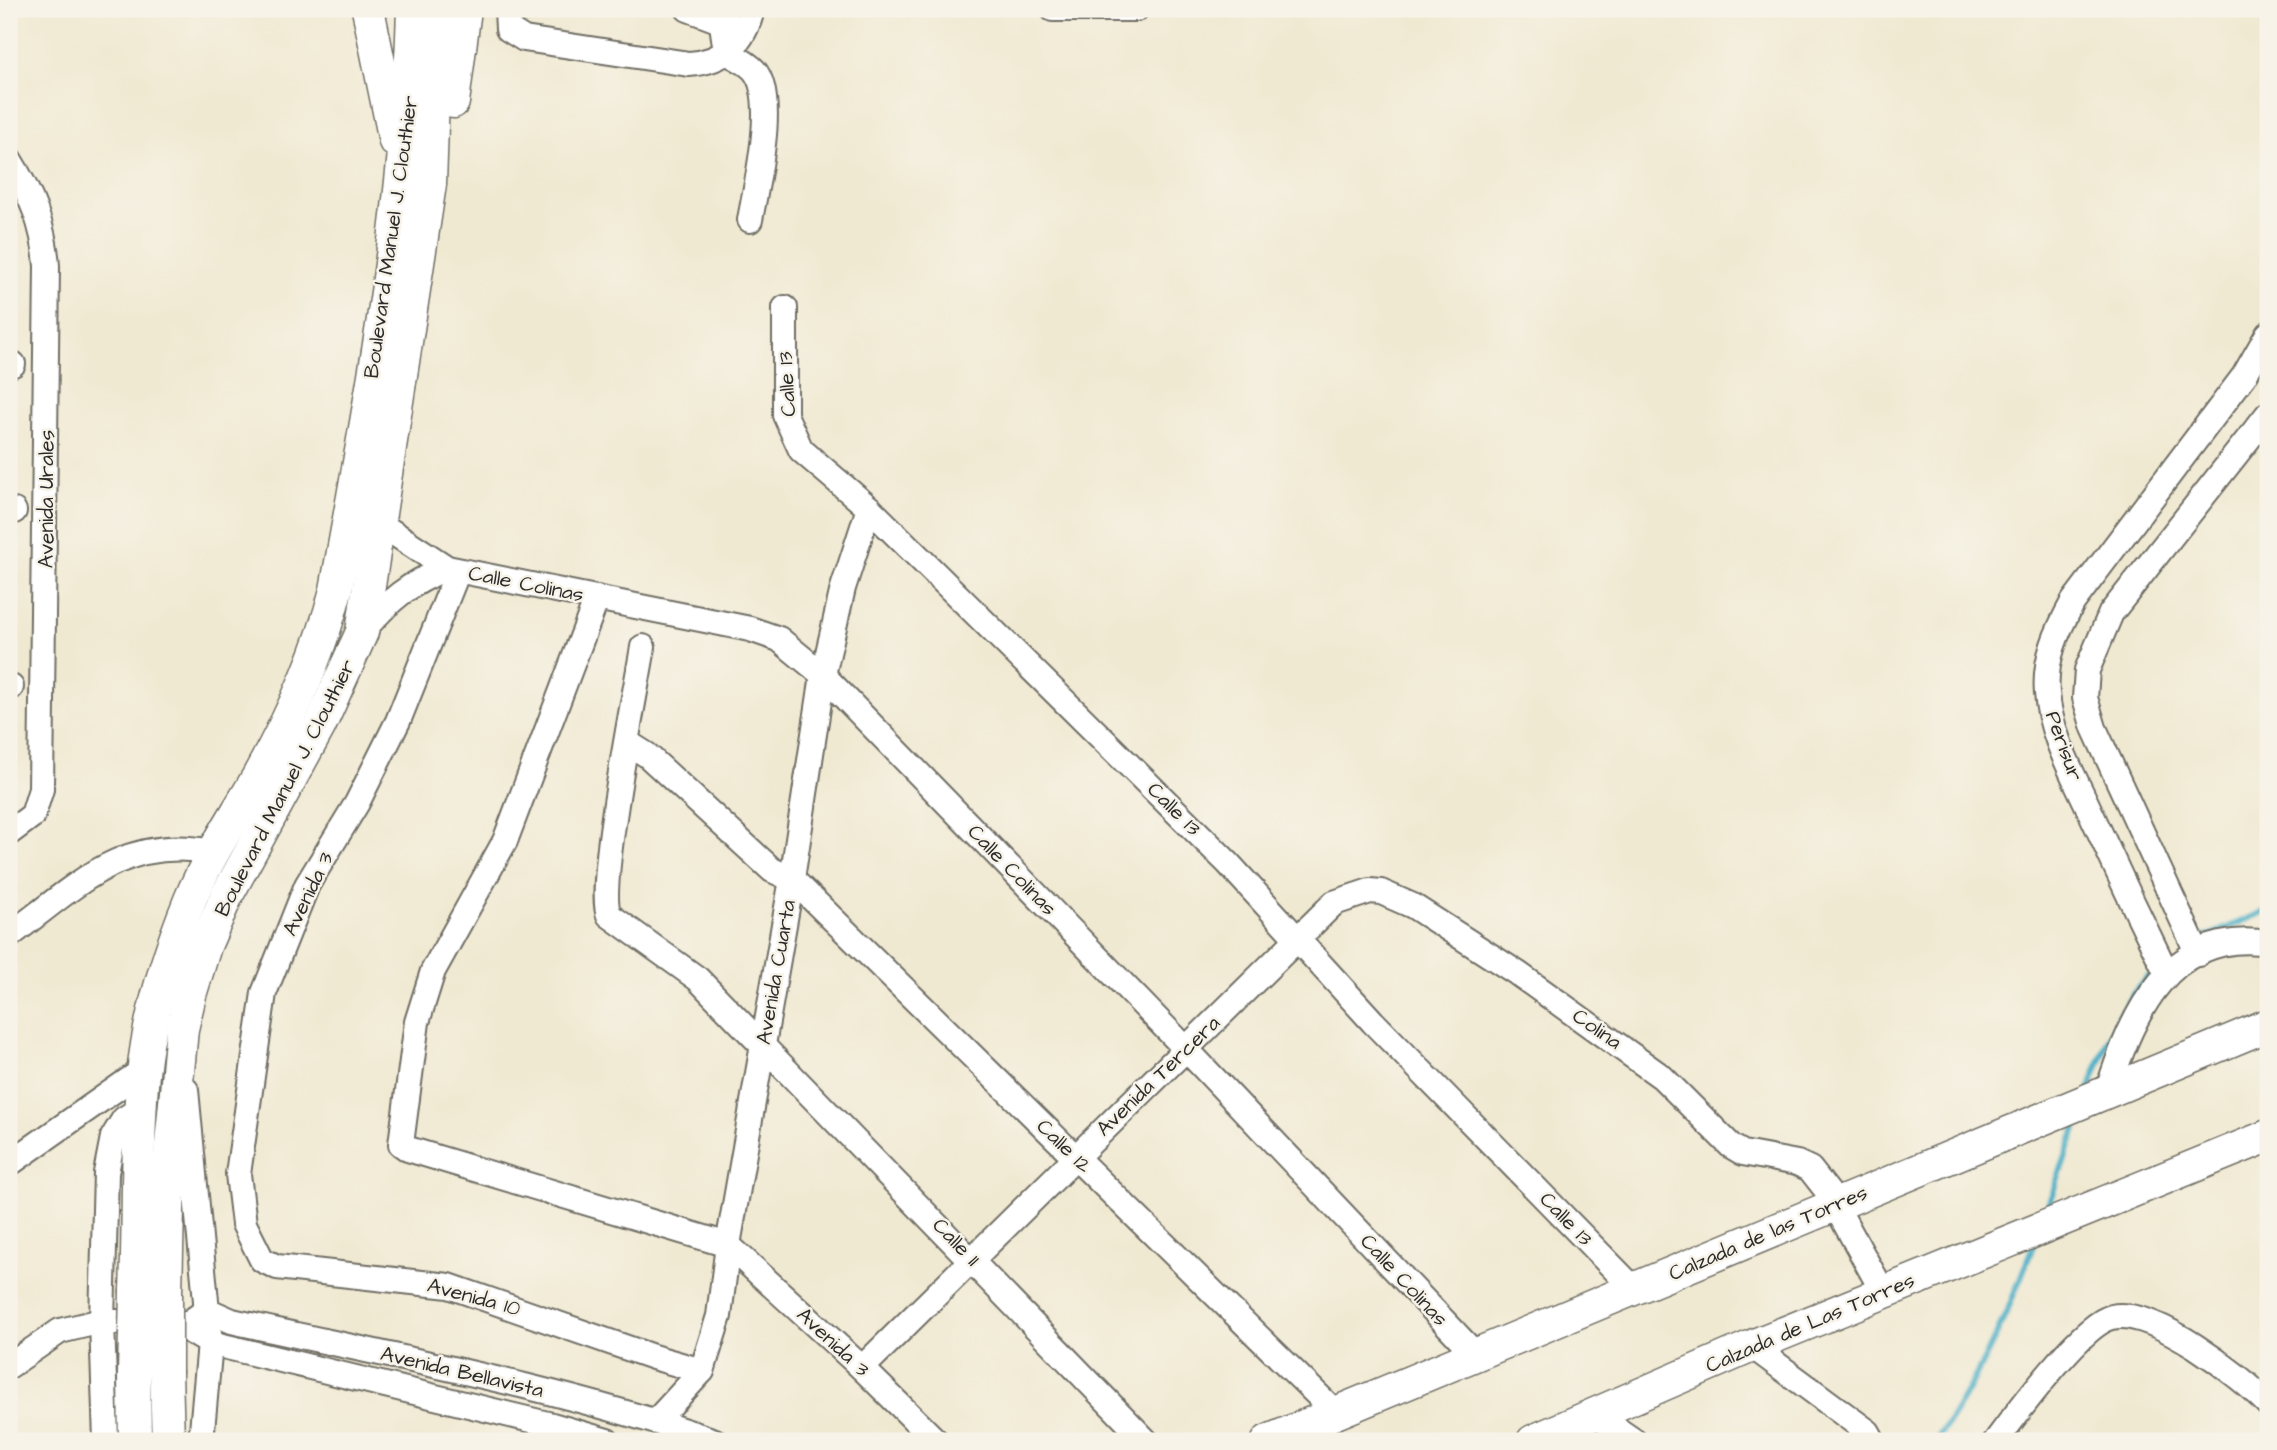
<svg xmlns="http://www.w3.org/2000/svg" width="2277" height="1450" viewBox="0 0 2277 1450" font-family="'Architects Daughter',sans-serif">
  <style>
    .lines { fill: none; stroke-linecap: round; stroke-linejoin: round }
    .stream { stroke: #47aec6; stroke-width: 6 }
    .minor-casing { stroke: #706e65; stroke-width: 28 }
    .major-casing { stroke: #706e65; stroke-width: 35 }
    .minor { stroke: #fff; stroke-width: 24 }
    .major { stroke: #fff; stroke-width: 32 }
    .major-bridge-casing { stroke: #706e65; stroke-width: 35; stroke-linecap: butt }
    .major-bridge { stroke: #fff; stroke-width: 32 }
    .labels { text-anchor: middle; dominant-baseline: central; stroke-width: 5; stroke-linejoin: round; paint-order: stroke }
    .street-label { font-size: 21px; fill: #2b2b2b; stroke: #f7f3e8 }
  </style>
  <rect width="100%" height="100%" fill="#f7f3e8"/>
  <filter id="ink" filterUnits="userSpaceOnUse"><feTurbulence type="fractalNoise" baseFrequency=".0143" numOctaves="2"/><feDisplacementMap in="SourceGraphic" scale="14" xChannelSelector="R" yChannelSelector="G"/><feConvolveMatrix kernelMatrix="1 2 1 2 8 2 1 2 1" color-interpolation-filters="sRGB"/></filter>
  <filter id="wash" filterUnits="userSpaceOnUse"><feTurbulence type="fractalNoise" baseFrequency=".00686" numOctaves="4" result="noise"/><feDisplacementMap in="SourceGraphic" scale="28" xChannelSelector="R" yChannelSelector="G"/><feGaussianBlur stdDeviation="1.57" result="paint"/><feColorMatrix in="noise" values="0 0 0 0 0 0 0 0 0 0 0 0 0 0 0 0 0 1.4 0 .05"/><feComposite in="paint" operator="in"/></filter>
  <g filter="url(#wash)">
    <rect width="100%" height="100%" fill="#f0e9d2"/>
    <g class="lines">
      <g class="stream">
        <polyline points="2201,939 2268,910"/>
        <path d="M2090 1088C2106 1044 2119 999 2158 969"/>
        <polyline points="2044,1216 2081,1115"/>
        <path d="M1936 1441C1978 1381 2009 1312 2034 1243"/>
      </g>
    </g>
  </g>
  <g filter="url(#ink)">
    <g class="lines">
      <g class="minor-casing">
        <g id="minor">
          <path d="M507 9 508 29 524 39 689 64C724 62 745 42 752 9"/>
          <polyline points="688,9 736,27"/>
          <path d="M725 9 722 24 726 52C735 57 748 63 754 70 778 98 756 185 750 220"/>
          <polyline points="1053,9 1136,9"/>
          <path d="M9 159C31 194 44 225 47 266L41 789 33 815 9 833"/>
          <polyline points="785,308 785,415 801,450 869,508 1228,863 1373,1022 1634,1289"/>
          <polyline points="9,364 13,364"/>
          <polyline points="9,514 14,511"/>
          <polyline points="380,524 447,568 750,629 779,639 823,675 1187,1050 1474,1353"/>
          <polyline points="458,571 398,721 357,803 307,885 264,993 238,1174 244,1224 262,1260 277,1267 449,1286 653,1357 702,1371"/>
          <polyline points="597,598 505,841 433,971 417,1022 401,1144 408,1149 728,1245 862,1368 936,1441"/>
          <path d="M362 632C389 600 408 584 447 568"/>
          <path d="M643 647C636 690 596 888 609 915L698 979 1146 1441"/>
          <polyline points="9,687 11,687"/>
          <polyline points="628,743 647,755 772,870 792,879 1335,1412"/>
          <path d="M9 936C75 887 123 834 212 852"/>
          <polyline points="2198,954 2094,728 2085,698 2087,670 2111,613 2268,414"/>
          <path d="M2167 974C2140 919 2114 864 2089 809 2072 772 2050 734 2047 693 2044 659 2057 631 2073 602L2244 376 2268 334"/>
          <polyline points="186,1090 210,1343 201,1441"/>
          <path d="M2108 1090C2132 1014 2170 928 2268 943"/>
          <polyline points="9,1164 143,1070"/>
          <path d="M183 1327 207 1310 232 1321C394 1357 558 1387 715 1441"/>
          <polyline points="1752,1346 1868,1432 1873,1441"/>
          <polyline points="9,1366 60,1331 102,1321 183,1327 210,1343 552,1425 607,1441"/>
          <polyline points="862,1368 1334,903 1370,891 1381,892 1413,906 1517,973 1662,1077 1731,1146 1743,1153 1797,1163 1810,1169 1828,1192 1883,1292"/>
          <polyline points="1596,1415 1634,1441"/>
          <polyline points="656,1421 702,1371 719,1316 728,1245 792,879 823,675 843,588 869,508"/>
          <polyline points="106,1441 102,1321 106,1173 113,1137 124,1119 140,1109"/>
          <path d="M1996 1441C2016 1414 2082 1324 2112 1317 2153 1307 2241 1376 2268 1404"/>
        </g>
      </g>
      <g class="major-casing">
        <g id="major">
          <polyline points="368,9 395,141"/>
          <polyline points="453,102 465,9"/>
          <path d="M136 1291C139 1219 136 1145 143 1074 149 1016 168 954 190 900 206 861 229 826 251 789 287 726 318 661 336 590 371 399 408 204 413 9"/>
          <polyline points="166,1292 169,1166 182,1029 190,995 205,946 227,895 320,725 362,632 430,184 436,9"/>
          <polyline points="166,1373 168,1441"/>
          <polyline points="134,1374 135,1441"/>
          <polyline points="1268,1441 2268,1025"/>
          <polyline points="1533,1441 1752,1346 2268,1136"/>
        </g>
      </g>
      <use href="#minor" class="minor"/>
      <use href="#major" class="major"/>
      <g class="major-bridge-casing">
        <g id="major-bridge">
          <polyline points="166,1373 166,1292"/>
          <polyline points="134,1374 136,1291"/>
        </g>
      </g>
      <use href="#major-bridge" class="major-bridge"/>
    </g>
  </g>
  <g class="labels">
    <g class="street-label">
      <text transform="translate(391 237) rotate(-82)">Boulevard Manuel J. Clouthier</text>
      <text transform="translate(787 384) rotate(-93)">Calle 13</text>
      <text transform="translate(46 499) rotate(-90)">Avenida Urales</text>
      <text transform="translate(526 584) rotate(11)">Calle Colinas</text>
      <text transform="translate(2064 746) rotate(70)">Perisur</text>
      <text transform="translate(285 788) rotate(-63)">Boulevard Manuel J. Clouthier</text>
      <text transform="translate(1174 809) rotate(45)">Calle 13</text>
      <text transform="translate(1012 870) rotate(46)">Calle Colinas</text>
      <text transform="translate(308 894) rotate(-64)">Avenida 3</text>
      <text transform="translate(776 972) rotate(-80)">Avenida Cuarta</text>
      <text transform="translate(1597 1029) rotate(35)">Colina</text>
      <text transform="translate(1158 1076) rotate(-44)">Avenida Tercera</text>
      <text transform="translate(1064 1146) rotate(44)">Calle 12</text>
      <text transform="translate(1566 1219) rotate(46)">Calle 13</text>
      <text transform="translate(1768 1233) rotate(-23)">Calzada de las Torres</text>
      <text transform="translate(956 1242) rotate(46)">Calle 11</text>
      <text transform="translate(1404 1280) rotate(47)">Calle Colinas</text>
      <text transform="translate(474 1297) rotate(15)">Avenida 10</text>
      <text transform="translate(1810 1323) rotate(-23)">Calzada de Las Torres</text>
      <text transform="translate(833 1342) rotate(43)">Avenida 3</text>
      <text transform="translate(462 1372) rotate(13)">Avenida Bellavista</text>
    </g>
  </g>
  <rect width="2277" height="1450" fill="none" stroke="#f7f3e8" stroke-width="35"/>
</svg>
